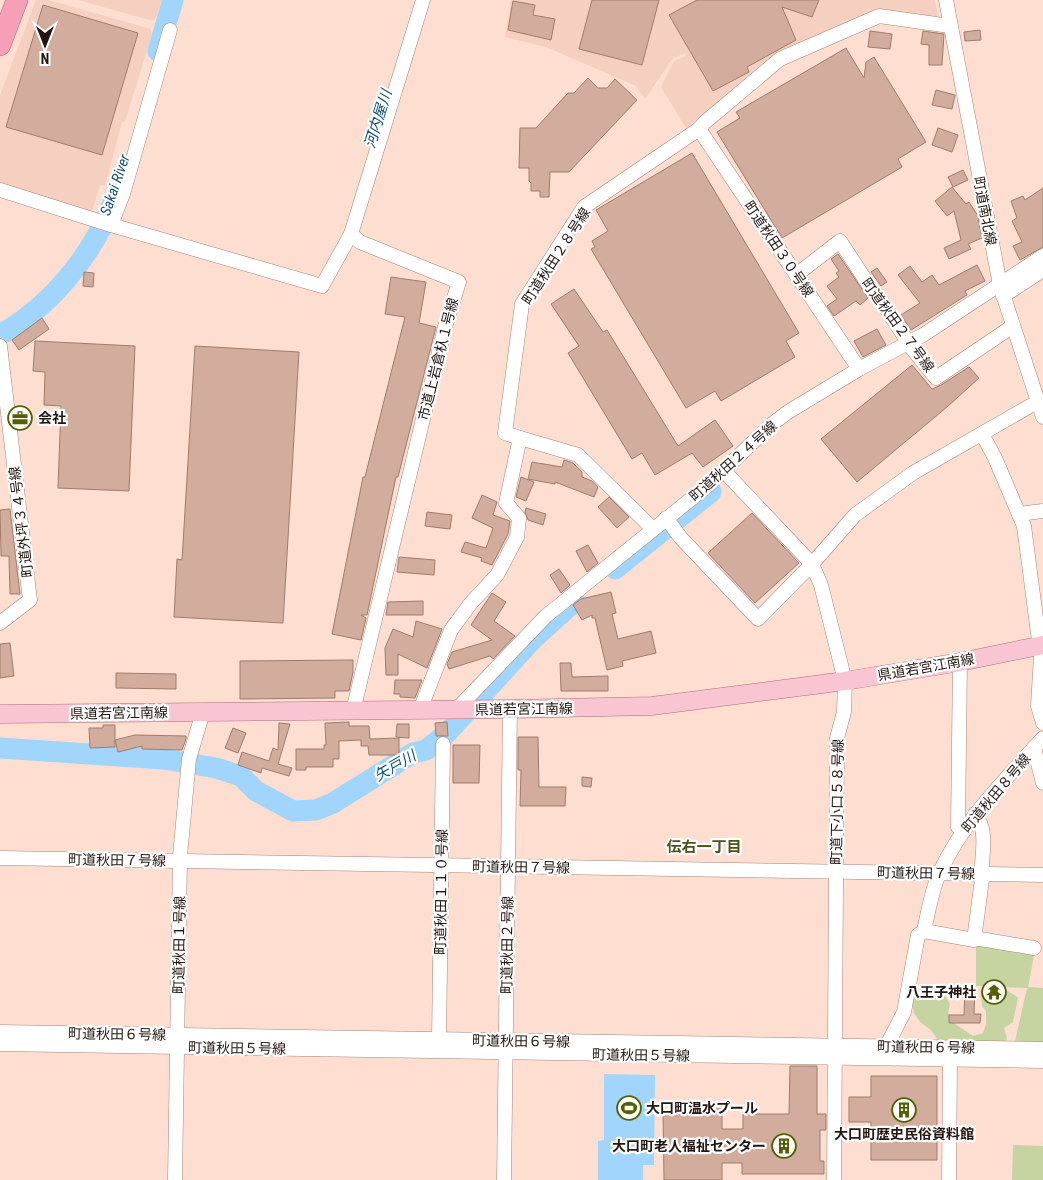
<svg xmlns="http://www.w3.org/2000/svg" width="1043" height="1180" viewBox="0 0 1043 1180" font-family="'Roboto Condensed','Noto Sans JP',sans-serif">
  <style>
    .built { fill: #f5d0c0 }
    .green { fill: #c6d4a1 }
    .water { fill: #a1d5fb }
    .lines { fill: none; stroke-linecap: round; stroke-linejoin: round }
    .river { stroke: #a1d5fb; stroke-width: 21 }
    .building { fill: #d2ac9d; stroke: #9f7c6d }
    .minor-casing { stroke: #a98576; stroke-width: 15 }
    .major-casing { stroke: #ad6f7c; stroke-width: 19 }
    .highway-casing { stroke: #ad6f7c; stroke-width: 22 }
    .minor { stroke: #fff; stroke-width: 14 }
    .major { stroke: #fac5d3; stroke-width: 18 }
    .highway { stroke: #f79fb6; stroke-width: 21 }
    .labels { text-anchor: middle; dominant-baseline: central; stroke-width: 4.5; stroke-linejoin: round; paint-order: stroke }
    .street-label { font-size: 14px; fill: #231610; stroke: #fff }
    .poi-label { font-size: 14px; font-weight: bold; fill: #231610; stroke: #fff; text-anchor: start }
    .water-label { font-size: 15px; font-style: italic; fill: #135175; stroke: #fff }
    .neighbourhood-label { font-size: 15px; font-weight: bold; fill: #49531a; stroke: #fff }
  </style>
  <rect width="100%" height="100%" fill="#fdded0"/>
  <g class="built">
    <polygon points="36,0 49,0 151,29 151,37 125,122 122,122 105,186 100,185 91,215 0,187 0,95"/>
    <polygon points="78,0 162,0 157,15 153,21"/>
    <polygon points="511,0 935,0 938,15 935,18 875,11 746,82 686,128 661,87 674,61 686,56 685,53 672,59 645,99 636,86 546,47 505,37"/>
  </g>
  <g class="green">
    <path d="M976 940 1035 950 1028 987 1043 988V1046H1014L1027 988 1003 987C1006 991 1013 993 1018 998L1013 1022 1004 1028 1007 1039 1000 1047 946 1048 937 1039 931 1030 920 1022 914 1013 912 1004 915 993C924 991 931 995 939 993L945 996 950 1004 948 1013 956 1019 955 1024 973 1036 983 1033 986 1024V1011L982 1006 981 994 985 986H976Z"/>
    <polygon points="1013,1145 1043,1146 1043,1180 1012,1180"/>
  </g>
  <polygon class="water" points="604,1074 655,1075 654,1165 643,1165 643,1180 598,1180 598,1141 604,1140"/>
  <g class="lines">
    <g class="river">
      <polyline points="158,51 173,0"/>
      <path d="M0 335C51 306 90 258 113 203"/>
      <polyline points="615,569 711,492"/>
      <polyline points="0,748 163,759 216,768 241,776 256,791 293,811 316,810 333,803 413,753 426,750 446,734 533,639 575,601"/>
    </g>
  </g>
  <g class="building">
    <polygon points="592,0 659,0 642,65 579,49"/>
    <polygon points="697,0 819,0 812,17 782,7 796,40 747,67 749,72 713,91 669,15"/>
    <polygon points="513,1 535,5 533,15 555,19 551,40 508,30"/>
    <polygon points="43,5 138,33 102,155 6,127"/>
    <polygon points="980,30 981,40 965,41 964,32"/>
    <polygon points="870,31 892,34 890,49 868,47"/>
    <polygon points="923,31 944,34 942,65 929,65 929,45 921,44"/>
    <polygon points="846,48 864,78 866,62 874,57 926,142 898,159 902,167 782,238 717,132 740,118 736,112"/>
    <polygon points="588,78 598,88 607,88 615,79 637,100 569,172 550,172 549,197 540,197 540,191 531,191 531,183 529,181 529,168 519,168 520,128 536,128 568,93 574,93"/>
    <polygon points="936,90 955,95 952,109 932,105"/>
    <polygon points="938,128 958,135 952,152 932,145"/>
    <polygon points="692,153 799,333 786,341 795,357 721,401 715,391 686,408 591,249 595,247 592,241 608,231 596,210"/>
    <polygon points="963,170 968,180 953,187 948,177"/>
    <polygon points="952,187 966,204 969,202 978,216 982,238 968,244 971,249 949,259 944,248 961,240 954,211 947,216 935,201"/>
    <polygon points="1043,188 1043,247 1020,260 1013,246 1022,242 1012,221 1017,218 1011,201 1023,196 1025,200"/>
    <polygon points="838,254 868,298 860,305 856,301 834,316 827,306 837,299 827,286 839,277 836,273 839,271 831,259"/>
    <polygon points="977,265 985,281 965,291 967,295 911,330 901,315 920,303 898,275 910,266 922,282 932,275 939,285"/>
    <polygon points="877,268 887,282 881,286 871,272"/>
    <polygon points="84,272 94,273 93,287 83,286"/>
    <polygon points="391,277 426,282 419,323 436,327 398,477 396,477 367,615 361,615 366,618 361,640 332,634 363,477 365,477 405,317 385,314"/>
    <polygon points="574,289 603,332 607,330 678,446 715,420 733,446 703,467 692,453 655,475 642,453 632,459 568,353 579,346 551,304"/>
    <polygon points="42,318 49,329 19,350 12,340"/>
    <polygon points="877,329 886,345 863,357 854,341"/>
    <polygon points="35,341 135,346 129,491 58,488 61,406 44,405 45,372 33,371"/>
    <polygon points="195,346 299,352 283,623 174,617 177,559 182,560"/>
    <polygon points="912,365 932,389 941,385 969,367 979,378 947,407 857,482 821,439"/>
    <polygon points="564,460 573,463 582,472 582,477 592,481 598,487 594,497 555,482 555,484 528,479 532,462 562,467"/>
    <polygon points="521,477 534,482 526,501 516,497"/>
    <polygon points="482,495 497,502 493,515 510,521 508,534 492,565 481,561 482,558 461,552 465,542 486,548 493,528 472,518"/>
    <polygon points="609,497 629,517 617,528 598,507"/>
    <polygon points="526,508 546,514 543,525 528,520 525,512"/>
    <polygon points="10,509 20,594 10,594 9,556 1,556 0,510"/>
    <polygon points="427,512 452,515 450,529 425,526"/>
    <polygon points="752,513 799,563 755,603 708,553"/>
    <polygon points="588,545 598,563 587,572 576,551"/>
    <polygon points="399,557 435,560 434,575 397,572"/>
    <polygon points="559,569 570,585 561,593 550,575"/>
    <polygon points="611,592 616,613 612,614 618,639 651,631 656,653 622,661 623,666 607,670 595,618 592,618 592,615 582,620 573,605 581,599"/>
    <polygon points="492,593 506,602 494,621 515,636 493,659 490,656 449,669 447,664 452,652 492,640 471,625"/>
    <polygon points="423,601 423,615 386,615 388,602"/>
    <polygon points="416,621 442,629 427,668 398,654 398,675 386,675 385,648 393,629 413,637"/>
    <polygon points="10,643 14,676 0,678 0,644"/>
    <polygon points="353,660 353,672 349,691 335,691 335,698 240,699 240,661"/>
    <polygon points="560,663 571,663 572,677 608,676 608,691 561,691"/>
    <polygon points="116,673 176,674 176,689 116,688"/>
    <polygon points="395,680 422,680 415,698 400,697 400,694 394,694"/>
    <polygon points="349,722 349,726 369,726 370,739 399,738 399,755 369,755 368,746 361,746 361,740 339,741 339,759 333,759 333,767 306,767 306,770 296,770 296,749 324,749 324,745 326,745 325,723"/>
    <polygon points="447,722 448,736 436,736 435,723"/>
    <polygon points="279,723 290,724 278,764 292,768 289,776 262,768 261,773 238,765 242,752 269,761 273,748 278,750"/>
    <polygon points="397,724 409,724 409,738 396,737"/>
    <polygon points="103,725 115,725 115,747 90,748 89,728 103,728"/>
    <polygon points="233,728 246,733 238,753 225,748"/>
    <polygon points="135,735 186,736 186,739 182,750 142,749 142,746 118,752 115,740"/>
    <polygon points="518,737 538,737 539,787 566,787 565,806 520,806 521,770 518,770"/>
    <polygon points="453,745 480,745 479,783 453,783"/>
    <polygon points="582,777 592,778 591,787 582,786"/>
    <polygon points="965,987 975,987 974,1014 981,1014 980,1023 949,1023 949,1015 964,1015"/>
    <polygon points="790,1066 817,1066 817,1114 826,1114 826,1130 820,1130 820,1161 824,1161 824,1174 742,1174 742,1163 722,1163 722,1180 664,1180 663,1110 722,1109 722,1129 743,1129 743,1114 789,1114"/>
    <polygon points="871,1076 937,1076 937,1160 871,1160 871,1122 849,1122 849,1097 871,1097"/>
  </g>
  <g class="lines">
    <g class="minor-casing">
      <g id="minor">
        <polyline points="946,0 1000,285 1043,417"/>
        <polyline points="699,129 859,369"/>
        <polyline points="0,190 111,225 322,286 351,234"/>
        <polyline points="111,225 123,194 170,30"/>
        <polyline points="796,275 840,241 872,290 877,294 911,347 936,378 1013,326"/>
        <polyline points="1003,296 1043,270"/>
        <polyline points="0,346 30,600 0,623"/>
        <polyline points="982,434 995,458 1024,526 1041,656 1038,706 1043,723"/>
        <polyline points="520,438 578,455 653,529"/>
        <polyline points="1019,514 1043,511"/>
        <polyline points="666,518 681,538 758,619 812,564 723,470"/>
        <polyline points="960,662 958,827 963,830"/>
        <polyline points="420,710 451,630 471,603 497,575 517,537 519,518 506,503 520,438 505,433 522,304 584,207 699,129 704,123 780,59 879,16 950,26"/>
        <polyline points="456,710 546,616 706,487 772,424 788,412 859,369 923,335 1043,256"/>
        <polyline points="353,711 445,327 459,282 360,242 351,234 423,0"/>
        <polyline points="1034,748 1043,783"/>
        <polyline points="0,858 1043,875"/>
        <path d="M924 931 974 940 982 879C980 856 990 834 975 814"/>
        <polyline points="974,938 1034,948"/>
        <polyline points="0,1032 1043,1049"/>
        <polyline points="439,1040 443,744"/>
        <polyline points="0,1044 1043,1061"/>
        <path d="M886 1047 904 1012 918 935 924 931C928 913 932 888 940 872 964 820 1005 780 1043 738"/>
        <polyline points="175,1180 180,856 189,759 203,712"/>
        <polyline points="504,1180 510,709"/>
        <polyline points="834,1180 837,738 844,712 845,681 821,585 812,564 855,515 913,473 1030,406 1043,403"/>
        <polyline points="949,1180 950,1060"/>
      </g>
    </g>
    <g class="major-casing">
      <polyline id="major" points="0,714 510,709 652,706 845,681 960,662 1043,645"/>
    </g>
    <g class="highway-casing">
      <polyline id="highway" points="0,45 17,0"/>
    </g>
    <use href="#minor" class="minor"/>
    <use href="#major" class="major"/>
    <use href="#highway" class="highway"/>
  </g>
  <defs>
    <g id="office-ring" transform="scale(1.25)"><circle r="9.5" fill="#fff" stroke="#535f00" stroke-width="1.5"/><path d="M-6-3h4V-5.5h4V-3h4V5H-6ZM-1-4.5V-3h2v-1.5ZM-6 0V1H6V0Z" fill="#535f00"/></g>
    <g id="temple-ring" transform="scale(1.25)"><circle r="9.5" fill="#fff" stroke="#535f00" stroke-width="1.5"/><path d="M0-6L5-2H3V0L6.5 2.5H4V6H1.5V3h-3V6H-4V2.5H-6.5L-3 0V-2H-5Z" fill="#535f00"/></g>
    <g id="stadium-ring" transform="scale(1.25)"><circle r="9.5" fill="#fff" stroke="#535f00" stroke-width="1.5"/><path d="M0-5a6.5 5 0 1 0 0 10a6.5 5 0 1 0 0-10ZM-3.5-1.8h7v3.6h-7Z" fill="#535f00"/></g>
    <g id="building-ring" transform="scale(1.25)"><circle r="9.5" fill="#fff" stroke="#535f00" stroke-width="1.5"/><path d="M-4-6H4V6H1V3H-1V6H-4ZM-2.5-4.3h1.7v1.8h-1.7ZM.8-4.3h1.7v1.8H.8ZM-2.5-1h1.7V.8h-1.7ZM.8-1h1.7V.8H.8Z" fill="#535f00"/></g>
  </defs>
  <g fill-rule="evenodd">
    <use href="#office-ring" x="20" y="418"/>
    <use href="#temple-ring" x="994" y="992"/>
    <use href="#stadium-ring" x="629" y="1108"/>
    <use href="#building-ring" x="904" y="1110"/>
    <use href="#building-ring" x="784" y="1146"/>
  </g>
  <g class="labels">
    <g class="street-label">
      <text transform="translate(985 211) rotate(79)">町道南北線</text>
      <text transform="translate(779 249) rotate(56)">町道秋田３０号線</text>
      <text transform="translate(556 256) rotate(-57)">町道秋田２８号線</text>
      <text transform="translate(898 325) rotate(54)">町道秋田２７号線</text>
      <text transform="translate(438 359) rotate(-76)">市道上岩倉杁１号線</text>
      <text transform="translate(733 461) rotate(-42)">町道秋田２４号線</text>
      <text transform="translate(21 522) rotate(-97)">町道外坪３４号線</text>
      <text transform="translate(926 667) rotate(-10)">県道若宮江南線</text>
      <text transform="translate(524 709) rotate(-1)">県道若宮江南線</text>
      <text transform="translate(119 713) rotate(-1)">県道若宮江南線</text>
      <text transform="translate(996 793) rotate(-50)">町道秋田８号線</text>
      <text transform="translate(837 802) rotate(-89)">町道下小口５８号線</text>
      <text transform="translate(117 860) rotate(1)">町道秋田７号線</text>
      <text transform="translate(521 867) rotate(1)">町道秋田７号線</text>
      <text transform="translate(926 873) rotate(1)">町道秋田７号線</text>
      <text transform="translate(441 892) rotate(-89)">町道秋田１１０号線</text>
      <text transform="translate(179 945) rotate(-89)">町道秋田１号線</text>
      <text transform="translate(507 945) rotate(-89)">町道秋田２号線</text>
      <text transform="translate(117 1034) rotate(1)">町道秋田６号線</text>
      <text transform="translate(521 1041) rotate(1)">町道秋田６号線</text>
      <text transform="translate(926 1047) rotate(1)">町道秋田６号線</text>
      <text transform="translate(237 1048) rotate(1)">町道秋田５号線</text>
      <text transform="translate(641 1055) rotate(1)">町道秋田５号線</text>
    </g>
    <g class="poi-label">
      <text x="38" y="418">会社</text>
      <text x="976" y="992" text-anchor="end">八王子神社</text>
      <text x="646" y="1108">大口町温水プール</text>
      <text x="904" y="1134" text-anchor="middle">大口町歴史民俗資料館</text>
      <text x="766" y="1146" text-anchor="end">大口町老人福祉センター</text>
    </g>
    <g class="water-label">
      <text transform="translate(378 119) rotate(-73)">河内屋川</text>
      <text transform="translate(115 185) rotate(-71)">Sakai River</text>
      <text transform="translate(395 766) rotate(-30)">矢戸川</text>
    </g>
    <g class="neighbourhood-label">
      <text x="704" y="847">伝右一丁目</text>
    </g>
  </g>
  <g transform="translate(45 45) rotate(180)" stroke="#ffffff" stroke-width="4" paint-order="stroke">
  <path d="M0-4L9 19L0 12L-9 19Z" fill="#231610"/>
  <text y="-8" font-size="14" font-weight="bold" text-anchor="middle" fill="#231610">N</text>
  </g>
</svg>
